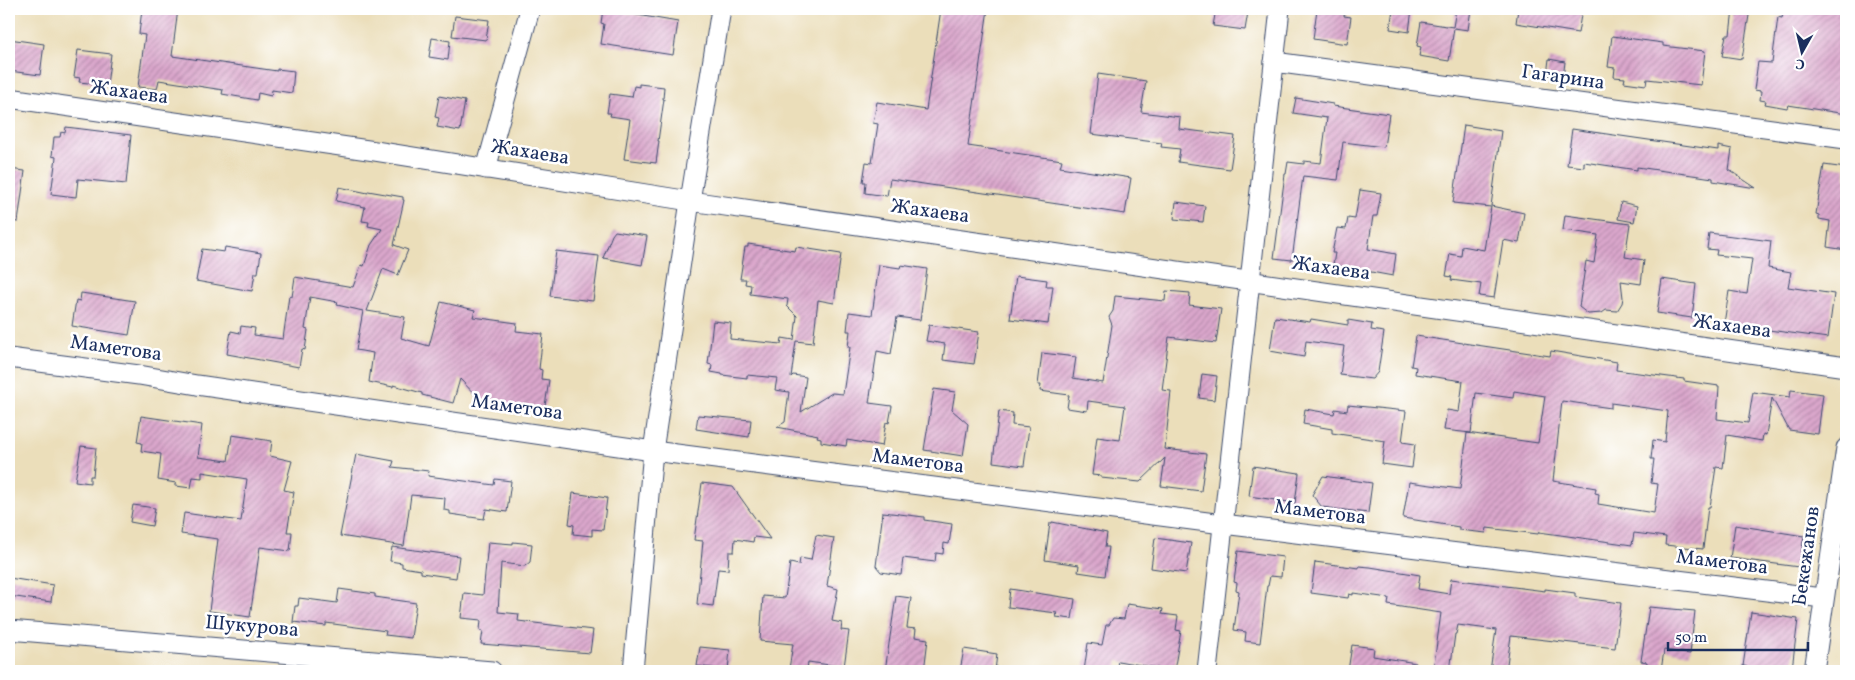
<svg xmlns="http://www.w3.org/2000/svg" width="1855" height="680" viewBox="0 0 1855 680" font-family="Vollkorn,serif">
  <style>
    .building { fill: url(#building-hatch); fill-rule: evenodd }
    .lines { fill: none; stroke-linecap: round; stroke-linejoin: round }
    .minor-casing { stroke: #3a496c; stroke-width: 21 }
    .minor { stroke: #fff; stroke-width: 19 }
    .labels { text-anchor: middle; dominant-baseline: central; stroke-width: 5; stroke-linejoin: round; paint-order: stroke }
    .street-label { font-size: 20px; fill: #1b2f5e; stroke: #fff }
  </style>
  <defs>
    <pattern id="building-hatch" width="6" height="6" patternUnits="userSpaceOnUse" patternTransform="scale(1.25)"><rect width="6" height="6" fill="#dba7cc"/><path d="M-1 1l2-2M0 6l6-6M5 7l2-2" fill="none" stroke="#b188a9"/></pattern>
  </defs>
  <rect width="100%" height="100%" fill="#fff"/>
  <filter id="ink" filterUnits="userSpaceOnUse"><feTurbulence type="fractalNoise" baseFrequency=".02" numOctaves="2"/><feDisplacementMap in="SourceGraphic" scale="10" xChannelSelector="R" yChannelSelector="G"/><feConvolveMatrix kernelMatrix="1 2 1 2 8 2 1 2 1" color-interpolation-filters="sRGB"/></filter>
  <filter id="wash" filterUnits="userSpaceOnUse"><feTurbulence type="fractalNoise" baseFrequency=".0096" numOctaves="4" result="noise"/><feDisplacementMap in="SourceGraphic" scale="20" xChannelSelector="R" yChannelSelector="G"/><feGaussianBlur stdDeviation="1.12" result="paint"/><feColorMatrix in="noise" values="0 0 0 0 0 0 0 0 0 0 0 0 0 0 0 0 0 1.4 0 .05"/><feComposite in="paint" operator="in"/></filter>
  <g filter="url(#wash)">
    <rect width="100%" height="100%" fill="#ebdeba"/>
    <g id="blocks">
      <g class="building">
        <polygon points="142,9 178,9 172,56 277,71 277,69 294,71 292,93 272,90 271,96 258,93 257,100 222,94 223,90 159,80 157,89 138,87 145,35 139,34"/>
        <polygon points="603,9 678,22 673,55 601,44 604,24 601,23"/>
        <polygon points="941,9 988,9 968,146 1062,160 1060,167 1131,178 1125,214 890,179 887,196 865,193 866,182 863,182 866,162 872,163 878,124 873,123 877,102 926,110"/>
        <polygon points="1216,9 1246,9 1245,12 1248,12 1245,30 1213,26"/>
        <polygon points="1317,9 1326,11 1327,9 1345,9 1344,16 1351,17 1347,44 1313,39"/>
        <polygon points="1393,9 1412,9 1409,32 1390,29"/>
        <polygon points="1456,9 1471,9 1468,30 1454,28 1449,61 1419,56 1421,47 1417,46 1421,22 1453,27"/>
        <polygon points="1518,9 1582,9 1578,33 1516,23"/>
        <polygon points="1733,9 1750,9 1742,59 1722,56 1726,35 1730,35"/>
        <polygon points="1784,9 1832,9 1846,10 1846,48 1842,74 1846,74 1846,114 1788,105 1787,108 1765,104 1766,101 1760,100 1761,91 1754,90 1758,62 1772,63 1778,17 1782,18"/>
        <polygon points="455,16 489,20 486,40 452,36"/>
        <polygon points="1612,36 1663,43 1663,46 1705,51 1701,85 1647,79 1646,85 1624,82 1625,78 1614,77 1615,68 1608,67"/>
        <polygon points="432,38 450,41 448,60 429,57"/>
        <polygon points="9,39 44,44 40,75 9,71"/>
        <polygon points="78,50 111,54 107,85 79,82 80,78 74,77"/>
        <polygon points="1549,59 1565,62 1563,78 1547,75"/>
        <polygon points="1098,74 1146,81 1141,112 1180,117 1179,129 1235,136 1230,169 1178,162 1180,149 1161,147 1162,143 1091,134"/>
        <polygon points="639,84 664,87 663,99 664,99 658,141 659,141 656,163 624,159 630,119 610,116 611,113 607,113 610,94 632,97 634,86 639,87"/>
        <polygon points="439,96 465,101 460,131 437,127 439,118 435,117"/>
        <polygon points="1296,98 1333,104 1333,106 1389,114 1384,147 1343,142 1338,180 1303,176 1292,260 1274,258 1285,174 1286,174 1288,162 1304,164 1304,161 1321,163 1327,118 1293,113"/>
        <polygon points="1464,125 1501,131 1491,206 1524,213 1519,243 1503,240 1494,298 1479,296 1481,284 1451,280 1452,277 1446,276 1450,254 1461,256 1462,246 1484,250 1491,207 1453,203"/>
        <polygon points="66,127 131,135 126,184 78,179 76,197 51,194 56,157 52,156 54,137 60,137 61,132 65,133"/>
        <polygon points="1572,129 1718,150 1718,146 1732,149 1729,170 1756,188 1713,181 1713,178 1637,167 1637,170 1584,162 1584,167 1567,165"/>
        <polygon points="1824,165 1846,168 1846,198 1843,218 1846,218 1846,250 1827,247 1830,221 1819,219 1819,215 1816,214"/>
        <polygon points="9,169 25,171 18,222 9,221"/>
        <polygon points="339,187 368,193 368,191 403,197 403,200 404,200 394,245 408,250 398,275 383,269 367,311 405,317 401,338 429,346 441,302 475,310 473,317 517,323 516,331 543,334 539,369 542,370 541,379 549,380 545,406 541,411 481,401 460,379 453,403 422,395 422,393 393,385 393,387 369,382 373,353 356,350 363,311 337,305 338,302 310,297 305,329 308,330 305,350 302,349 299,367 227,354 231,331 240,333 241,326 255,328 254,335 283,339 289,296 292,297 295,277 353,287 361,265 364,266 371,245 382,229 368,226 369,222 362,221 365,207 336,201"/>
        <polygon points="1360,190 1381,193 1377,216 1373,216 1368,249 1396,254 1393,276 1333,265 1335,253 1332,253 1337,228 1346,229 1348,218 1355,219"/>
        <polygon points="1176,202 1205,206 1203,222 1174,219"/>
        <polygon points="1621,202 1637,206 1634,222 1618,219"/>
        <polygon points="1565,215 1630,224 1625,257 1644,260 1641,284 1621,281 1623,298 1622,303 1617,311 1606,310 1602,313 1588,314 1579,307 1586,261 1594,263 1598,235 1563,230"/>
        <polygon points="615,231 647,236 642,265 603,258 612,235"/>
        <polygon points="1709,233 1771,241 1768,268 1791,272 1788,287 1834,294 1828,338 1724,324 1729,291 1747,294 1752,259 1716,255 1717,250 1707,249"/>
        <polygon points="748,244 795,251 796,247 841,254 834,303 818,300 813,343 796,341 791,377 793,375 806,377 801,412 832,393 843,394 850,347 848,347 850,331 847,331 849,312 872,315 879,265 900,268 901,265 927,269 920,320 897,317 891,354 877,351 869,403 892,406 889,423 886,422 882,446 847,440 846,446 821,442 821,438 817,437 818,435 777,427 785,422 789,392 775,390 777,378 747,375 747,378 722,375 722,374 711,372 712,365 708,364 713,321 731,323 730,339 781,344 782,338 794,340 797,316 787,306 788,299 750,294 751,285 745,284 746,279 740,279 745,247 748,247"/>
        <polygon points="225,247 261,253 258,273 255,273 252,291 196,281 202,249 224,252"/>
        <polygon points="556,251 599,256 593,301 550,296"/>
        <polygon points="1016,276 1047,280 1046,286 1053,286 1048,324 1010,319"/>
        <polygon points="1662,279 1696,284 1692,318 1657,313"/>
        <polygon points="1166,291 1190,293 1189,305 1221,309 1216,343 1169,337 1162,390 1171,391 1165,449 1206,454 1201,491 1161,486 1165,458 1140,482 1101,478 1101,476 1092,475 1097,437 1120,440 1125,406 1088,401 1087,411 1067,408 1069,395 1040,391 1041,385 1038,385 1042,353 1076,357 1073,378 1103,383 1112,325 1109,317 1113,311 1115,296 1165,301"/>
        <polygon points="81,293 135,301 129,335 72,326 76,300 80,301"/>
        <polygon points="1275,317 1310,322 1311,319 1348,325 1348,320 1372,324 1371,330 1384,332 1378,372 1372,379 1340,375 1344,346 1306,341 1304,357 1270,351"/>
        <polygon points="929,325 979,332 974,364 943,360 945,344 926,341"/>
        <path d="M1416 336 1550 356 1551 351 1617 362 1616 370 1684 379V381L1719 386 1717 419 1748 423 1753 392 1790 397 1791 390 1823 394 1818 434 1789 430 1772 398 1766 435 1763 434 1762 441 1727 435 1723 468 1716 467 1710 507H1708L1703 549 1665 545 1666 537 1634 533 1632 545 1539 532 1538 534 1487 528 1486 533 1459 530V527L1403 518 1409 482 1460 489 1467 433 1538 443 1545 396 1514 391 1513 398 1476 393 1471 433 1444 430 1447 410 1459 412 1463 381 1415 374 1416 367 1411 366ZM1562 401 1611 408V403L1668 411 1665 442 1653 440 1651 459H1654L1651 483 1658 484 1654 513 1598 504 1599 494 1595 493 1596 488 1553 481Z"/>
        <polygon points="1202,374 1217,376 1214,400 1199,398"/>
        <polygon points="934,389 955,392 952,410 968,424 963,456 924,450"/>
        <polygon points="1348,405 1406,411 1402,442 1415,444 1412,468 1382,464 1385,441 1332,433 1332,429 1303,424 1305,409 1334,414 1335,409 1347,411"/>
        <polygon points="999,411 1013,413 1012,425 1029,427 1024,466 993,462"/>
        <polygon points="698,415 751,420 749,437 696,429"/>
        <polygon points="141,416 202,425 198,457 228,461 232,435 272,441 270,456 292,461 284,490 294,492 287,532 292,532 290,551 260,547 250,617 209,611 218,539 181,534 184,513 241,521 247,479 202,472 202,478 193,477 191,488 176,486 176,483 158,480 161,454 141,451 142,443 137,442"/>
        <polygon points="81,446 96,448 93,476 90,476 90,483 75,481"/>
        <polygon points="356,454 394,461 392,467 429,471 428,476 494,485 495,479 511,481 507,512 486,509 484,519 450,514 450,511 444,510 445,498 411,495 404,546 340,536"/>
        <polygon points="1253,466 1299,473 1295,503 1249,496"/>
        <polygon points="1323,476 1372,483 1368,513 1322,507 1312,495"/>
        <polygon points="702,483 733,487 770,539 754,537 753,542 735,539 734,552 729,552 728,570 718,569 713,606 697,604 703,541 694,540"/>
        <polygon points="573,493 607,498 603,530 592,529 592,536 573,534 574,525 569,524"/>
        <polygon points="133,505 155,508 152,526 130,522"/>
        <polygon points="883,512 924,517 924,520 952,524 949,544 944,543 943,554 936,553 935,562 903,558 901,575 881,572 876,566"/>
        <polygon points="1052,522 1107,533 1105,547 1109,547 1105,576 1078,572 1079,565 1045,560 1050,523 1052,523"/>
        <polygon points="1735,525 1804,536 1799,567 1730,558"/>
        <polygon points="816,535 834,538 827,586 838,589 832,621 842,623 841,630 849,631 844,667 808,662 807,671 789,669 793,644 760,641 763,596 785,598 790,563 799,565 800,558 811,560"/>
        <polygon points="1155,538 1191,543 1186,573 1151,568"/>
        <polygon points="488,542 513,544 513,542 532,544 530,562 525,566 501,563 498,612 519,614 518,621 593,630 590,653 481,644 483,631 480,630 481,620 461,618 464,593 483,595"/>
        <polygon points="392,547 459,556 456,578 421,573 421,570 402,567 402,563 390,561"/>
        <polygon points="1238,551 1283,557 1281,577 1270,576 1268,586 1267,586 1260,643 1245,641 1246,632 1234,630 1239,591 1236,590 1237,583 1234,582"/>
        <polygon points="1315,562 1359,568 1359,566 1370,567 1420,575 1418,589 1449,594 1451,579 1545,591 1545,589 1575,593 1575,597 1621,603 1615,648 1511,636 1506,671 1490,671 1496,630 1458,625 1456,634 1455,634 1450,671 1433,671 1441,613 1388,605 1389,598 1353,593 1353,595 1349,594 1348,598 1311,593"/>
        <polygon points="9,578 53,585 51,602 9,596"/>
        <polygon points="339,589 375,594 375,597 416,603 411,638 385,635 386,631 326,623 326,626 293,622 295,606 298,606 299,598 337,603"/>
        <polygon points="1010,589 1075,599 1072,619 1056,617 1057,613 1008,607"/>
        <polygon points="896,596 911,598 907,628 916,629 915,637 928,639 924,671 885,671"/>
        <polygon points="1127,604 1163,609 1162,614 1178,616 1176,630 1181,631 1174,671 1118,661 1116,671 1084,671 1088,643 1102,645 1106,625 1109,625 1113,618 1124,619"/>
        <polygon points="1649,607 1695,611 1690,654 1664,650 1661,671 1646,671 1647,662 1641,661"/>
        <polygon points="1751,612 1798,619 1792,669 1765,666 1764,671 1748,671 1749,667 1743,666"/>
        <polygon points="1352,645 1374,648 1373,656 1416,663 1416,671 1348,671"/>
        <polygon points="700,647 730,650 728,670 697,666"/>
        <polygon points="964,649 997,654 995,671 960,671"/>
      </g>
    </g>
  </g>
  <g filter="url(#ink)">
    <use href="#blocks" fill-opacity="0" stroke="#3a496c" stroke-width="1"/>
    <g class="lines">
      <g class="minor-casing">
        <g id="minor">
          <polyline points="1274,62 1846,139"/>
          <polyline points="9,98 375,151 690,201 1846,367"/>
          <polyline points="486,169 530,9"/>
          <polyline points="9,358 139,375 197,385 653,451 1223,524 1823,598"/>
          <polyline points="9,630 492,671"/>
          <polyline points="633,671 653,451 690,201 721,9"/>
          <polyline points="1207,671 1280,9"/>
          <polyline points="1814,671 1846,448"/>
        </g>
      </g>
      <use href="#minor" class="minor"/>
    </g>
  </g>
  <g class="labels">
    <g class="street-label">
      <text transform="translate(1563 78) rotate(8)">Гагарина</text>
      <text transform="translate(129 93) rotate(8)">Жахаева</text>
      <text transform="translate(530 153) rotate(9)">Жахаева</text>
      <text transform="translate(930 212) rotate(8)">Жахаева</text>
      <text transform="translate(1331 269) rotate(8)">Жахаева</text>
      <text transform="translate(1732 327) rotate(8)">Жахаева</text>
      <text transform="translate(116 349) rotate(8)">Маметова</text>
      <text transform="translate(517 408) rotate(8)">Маметова</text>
      <text transform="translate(918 462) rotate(7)">Маметова</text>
      <text transform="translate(1320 513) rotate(7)">Маметова</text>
      <text transform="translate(1807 556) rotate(-82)">Бекежанов</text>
      <text transform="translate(1722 563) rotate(7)">Маметова</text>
      <text transform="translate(252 627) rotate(5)">Шукурова</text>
    </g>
  </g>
  <rect width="1855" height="680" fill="none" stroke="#fff" stroke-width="30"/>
  <g transform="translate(1802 52) rotate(188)" stroke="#ffffff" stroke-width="4" paint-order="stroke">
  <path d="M0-4L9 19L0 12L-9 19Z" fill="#1b2f5e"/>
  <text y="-8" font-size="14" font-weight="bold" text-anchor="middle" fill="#1b2f5e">С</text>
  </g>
  <path d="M1668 642v8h140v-8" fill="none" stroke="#1b2f5e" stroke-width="2.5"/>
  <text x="1675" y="642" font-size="15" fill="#1b2f5e" stroke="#ffffff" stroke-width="4" paint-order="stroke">50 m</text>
</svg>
